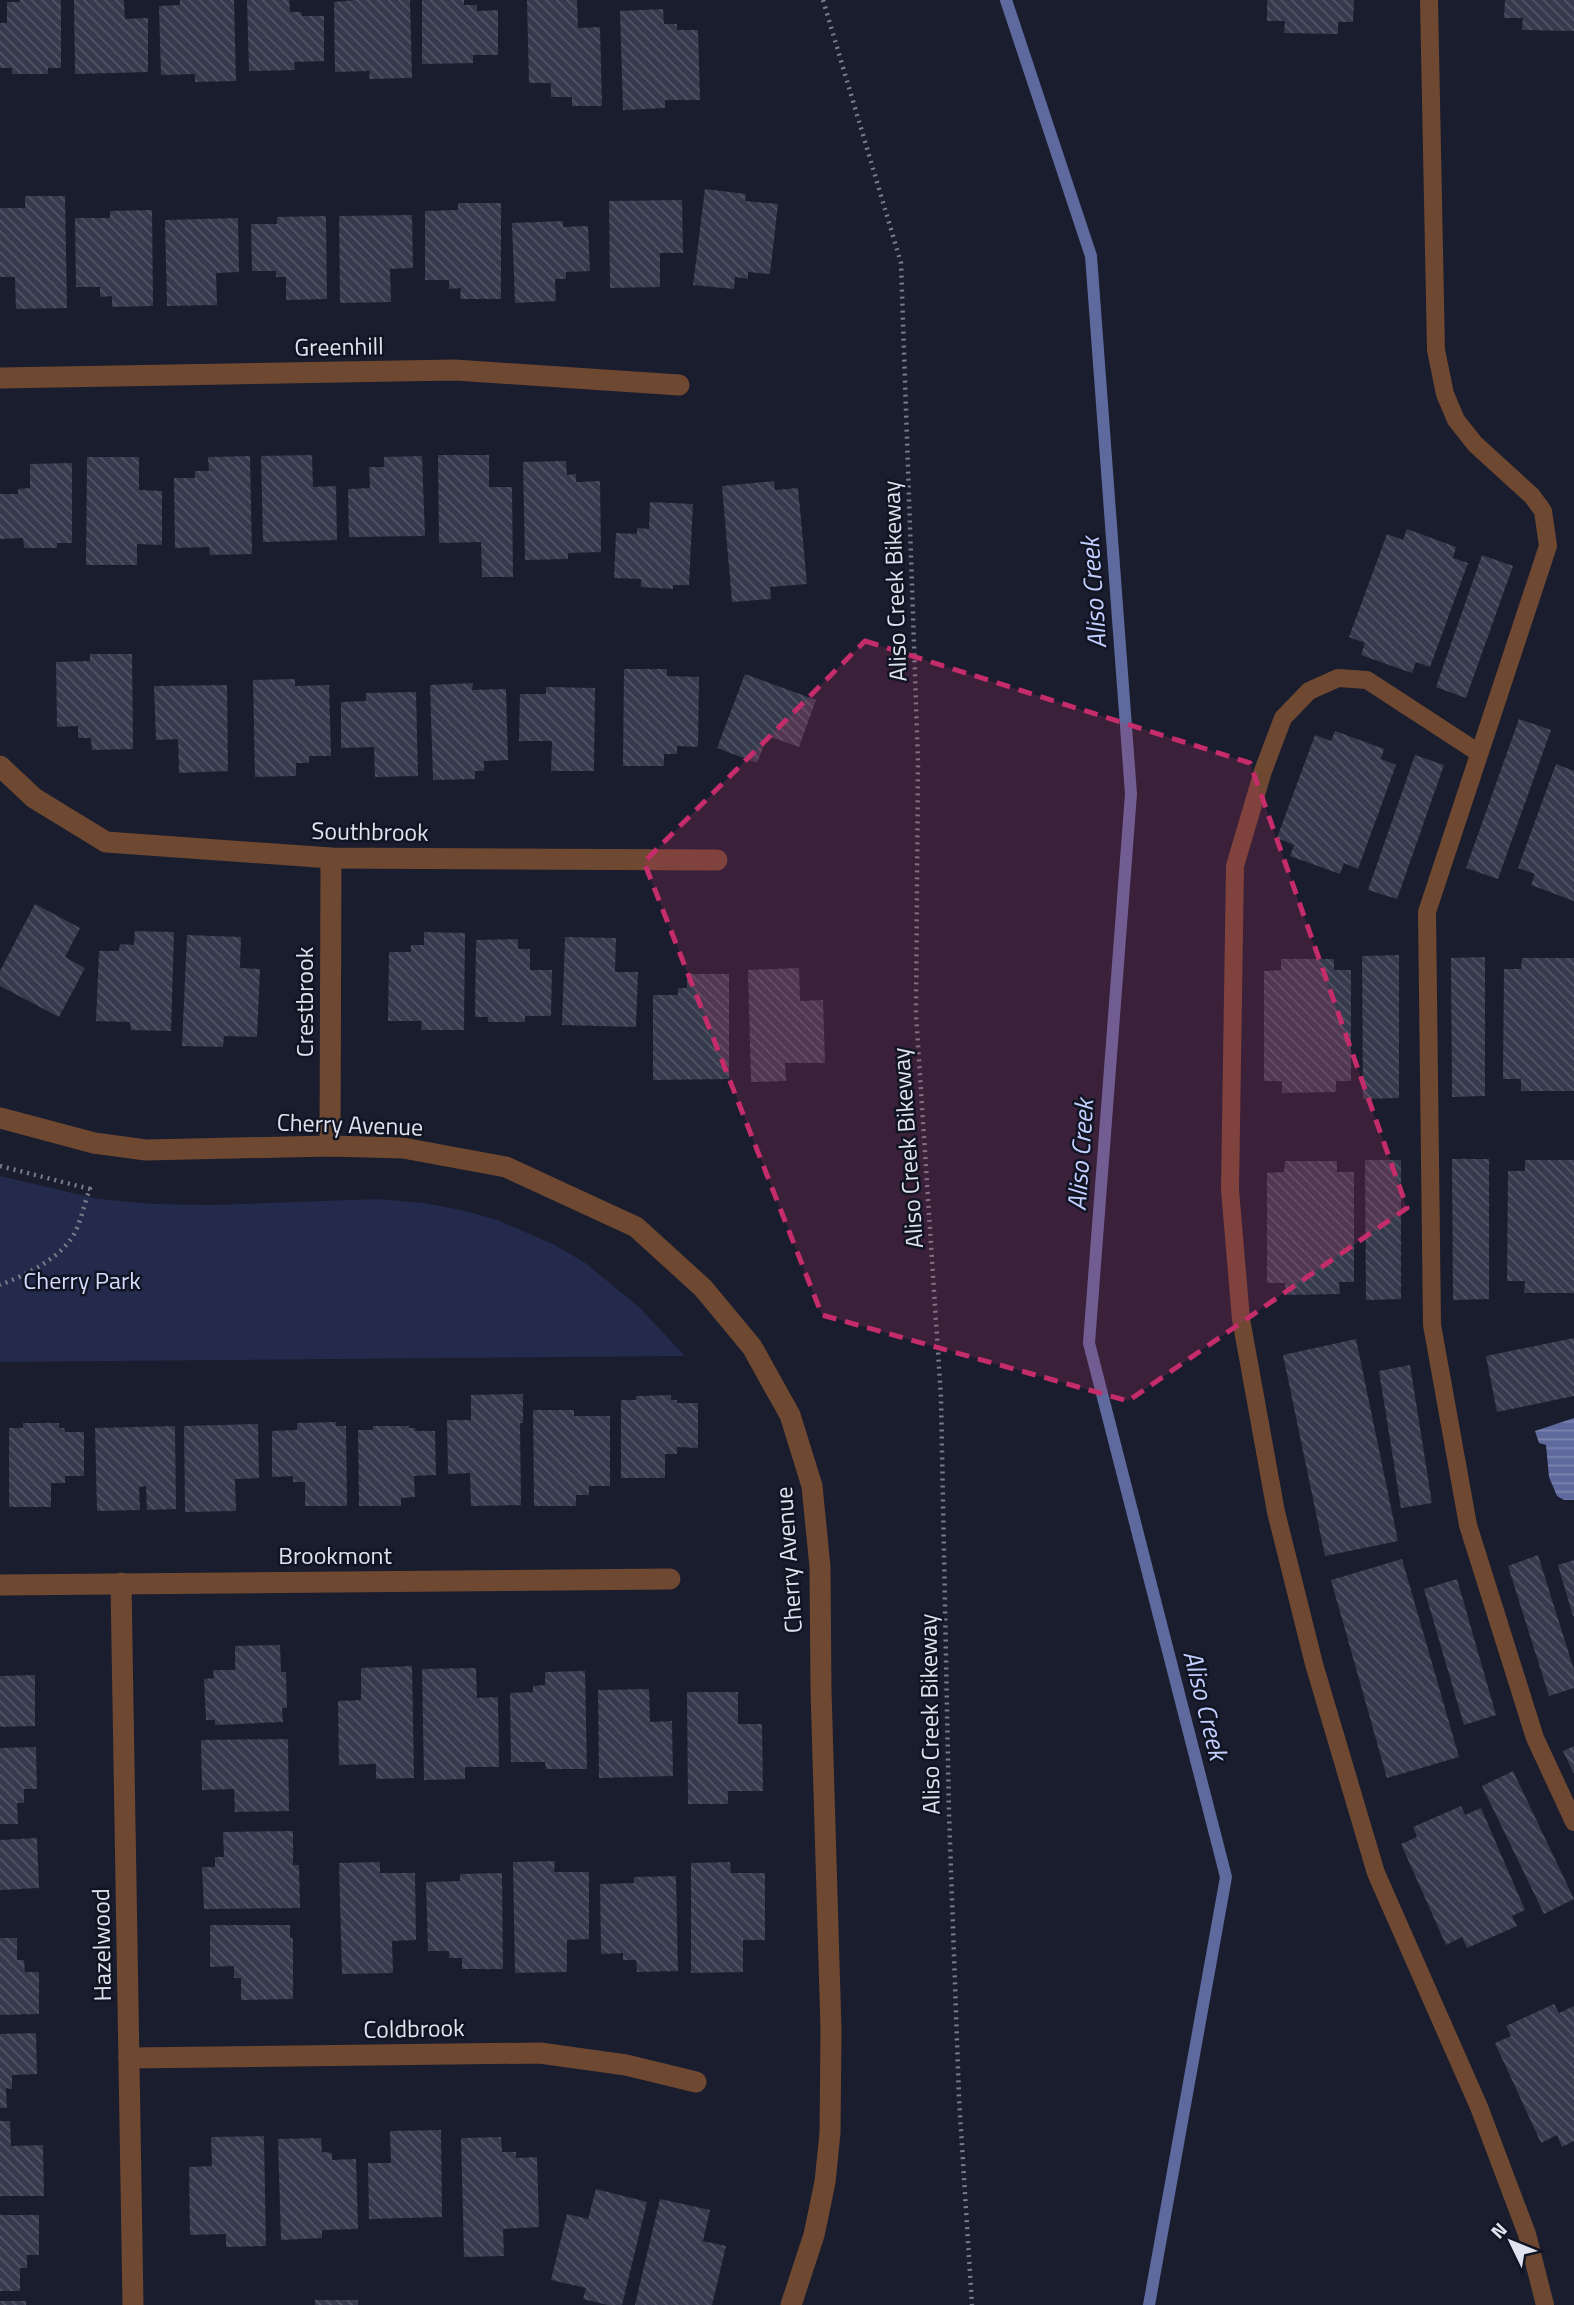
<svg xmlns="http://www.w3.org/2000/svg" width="1574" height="2305" viewBox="0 0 1574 2305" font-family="'Titillium Web',sans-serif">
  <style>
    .green { fill: #232a4b }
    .water { fill: url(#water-rules) }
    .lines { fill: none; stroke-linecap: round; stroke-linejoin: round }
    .stream { stroke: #5e699d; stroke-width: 12 }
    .building { fill: url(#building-back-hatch) }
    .path { stroke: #797c8a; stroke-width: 4.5; stroke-dasharray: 2 5; stroke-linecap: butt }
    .lane { stroke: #6f4831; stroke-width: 18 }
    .street { stroke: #6f4831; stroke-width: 21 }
    .marked { fill: #c52c6a; fill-opacity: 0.2; stroke: #c52c6a; stroke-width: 5; stroke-dasharray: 14 9; stroke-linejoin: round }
    .labels { text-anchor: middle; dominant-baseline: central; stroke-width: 5; stroke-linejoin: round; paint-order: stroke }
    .street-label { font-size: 24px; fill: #e0e3ef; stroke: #101423 }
    .park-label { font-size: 24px; fill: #d5ddfe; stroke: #101423 }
    .water-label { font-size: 26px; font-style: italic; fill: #c3cfff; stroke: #101423 }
  </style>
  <defs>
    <pattern id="water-rules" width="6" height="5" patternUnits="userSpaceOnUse" patternTransform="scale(1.75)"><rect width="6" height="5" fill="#5e699d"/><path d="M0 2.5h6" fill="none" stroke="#7c85b0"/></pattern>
    <pattern id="building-back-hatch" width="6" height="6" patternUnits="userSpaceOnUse" patternTransform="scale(1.75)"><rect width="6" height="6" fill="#353a4c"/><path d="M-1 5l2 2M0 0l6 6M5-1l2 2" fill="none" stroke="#525666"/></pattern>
  </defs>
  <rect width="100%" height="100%" fill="#191d2d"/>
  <polygon class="green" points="0,1176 98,1199 154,1204 213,1205 378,1199 424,1203 466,1211 497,1220 553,1244 584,1262 639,1307 685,1356 0,1362"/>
  <polygon class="water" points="1574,1418 1574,1500 1564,1500 1557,1496 1549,1477 1546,1445 1539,1443 1535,1431"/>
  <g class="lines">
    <polyline class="stream" points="1006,0 1091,256 1131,794 1089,1343 1226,1877 1149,2305"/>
  </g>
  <g class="building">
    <polygon points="20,0 61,0 61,68 48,68 48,74 12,74 12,68 0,68 0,23 7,23 7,2 20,2"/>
    <polygon points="74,0 124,0 125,19 148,18 148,72 75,74"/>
    <polygon points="180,0 234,0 236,81 195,82 195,74 161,75 159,6 180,5"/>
    <polygon points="247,0 289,0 290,12 301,12 302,16 324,16 324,61 294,62 295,70 249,71"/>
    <polygon points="355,0 410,0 412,78 369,79 370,71 335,72 334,2"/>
    <polygon points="422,0 464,0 464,5 477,5 477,11 498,10 498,55 473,55 473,63 422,64"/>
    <polygon points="527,0 577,0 578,28 600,27 602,106 572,106 572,97 551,97 551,83 529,83"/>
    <polygon points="1267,0 1354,0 1353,22 1338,22 1338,34 1284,33 1285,21 1267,21"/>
    <polygon points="1505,0 1574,0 1574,31 1522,30 1523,18 1504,18"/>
    <polygon points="663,9 664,24 677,24 677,30 698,30 700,100 665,100 665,108 623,110 620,11"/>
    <polygon points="705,189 746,194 745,201 778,204 770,274 748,272 748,279 735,277 734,289 693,285"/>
    <polygon points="25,196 65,196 67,308 16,309 15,277 0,277 0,208 25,208"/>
    <polygon points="682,200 683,253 660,253 660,287 610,288 609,201"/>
    <polygon points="458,203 501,203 501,299 460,299 461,288 449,289 449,280 425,280 425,211 458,210"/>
    <polygon points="152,210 153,306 112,307 112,296 100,297 100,287 76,287 75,218 110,218 110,211"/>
    <polygon points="412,215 413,268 390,269 391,302 340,303 339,216"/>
    <polygon points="326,216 327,299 286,300 286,277 276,277 276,271 252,271 251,224 277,224 277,217"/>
    <polygon points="238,218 239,272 216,273 217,305 167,306 165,220"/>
    <polygon points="563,221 563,227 588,226 590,271 566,272 566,279 555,279 556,301 515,303 512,223"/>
    <polygon points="312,455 313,487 336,486 337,540 263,542 261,456"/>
    <polygon points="438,455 489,455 489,487 512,487 513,577 482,577 481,542 439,543"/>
    <polygon points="250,456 252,554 210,555 209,547 175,548 174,478 195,478 195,471 209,471 208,457"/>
    <polygon points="422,456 425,536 349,537 348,489 370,488 369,467 384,467 384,457"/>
    <polygon points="87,457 139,457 139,490 162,491 162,545 137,544 137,565 86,565"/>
    <polygon points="566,461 567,475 576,474 576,482 600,481 601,552 568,553 568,559 525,560 523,462"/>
    <polygon points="72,463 72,543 57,543 57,548 24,548 23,538 0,539 0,494 18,494 18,489 30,488 30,464"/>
    <polygon points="774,481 775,490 798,488 807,584 770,587 771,599 732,602 722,486"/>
    <polygon points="650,502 693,504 689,585 673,585 673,589 641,587 641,579 614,578 616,533 637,534 637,528 649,529"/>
    <polygon points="1407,529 1456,547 1453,558 1468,563 1430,667 1416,662 1412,673 1361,655 1365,643 1349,637 1387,534 1403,540"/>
    <polygon points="1482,555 1513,566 1466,698 1436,687"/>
    <polygon points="90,654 132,654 133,749 92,750 91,738 78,738 78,726 57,727 56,662 90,661"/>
    <polygon points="624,669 667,669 667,676 699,677 698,747 677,746 677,754 664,754 664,766 623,766"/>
    <polygon points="745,674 816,700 799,747 768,736 757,763 717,748"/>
    <polygon points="295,679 295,686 329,685 331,756 309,756 309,763 296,763 296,776 255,777 253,680"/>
    <polygon points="473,683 472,690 506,689 508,760 484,761 484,771 475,771 475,779 433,780 430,685"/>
    <polygon points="227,685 228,771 179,773 178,739 156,740 154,686"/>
    <polygon points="546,687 595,688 594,771 551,771 552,741 519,741 520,694 546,694"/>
    <polygon points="416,692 418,776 375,777 374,747 341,748 341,702 366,701 366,693"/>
    <polygon points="1519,719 1551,730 1498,879 1466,868"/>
    <polygon points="1335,731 1384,749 1381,759 1396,765 1358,869 1344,863 1340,874 1290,856 1294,845 1277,838 1315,735 1331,741"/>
    <polygon points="1415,755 1444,765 1397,899 1368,890"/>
    <polygon points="1556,764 1574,771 1574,901 1531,885 1535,874 1518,868"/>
    <polygon points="35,904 80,928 65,957 85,968 59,1017 0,986 0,971"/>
    <polygon points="135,931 174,932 171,1031 131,1030 130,1022 96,1021 99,951 119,951 120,944 134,945"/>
    <polygon points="424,932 465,933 464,1030 421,1030 422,1021 388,1021 389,952 411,952 411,945 424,945"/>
    <polygon points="187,935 241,937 240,968 260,969 257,1037 224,1036 223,1047 182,1046"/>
    <polygon points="565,937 616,938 615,972 638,972 636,1027 562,1025"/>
    <polygon points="518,939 518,949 530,949 530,970 552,970 551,1016 525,1016 525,1022 488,1022 488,1017 475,1017 476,940"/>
    <polygon points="1399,955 1399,1098 1363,1099 1362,956"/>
    <polygon points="1485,957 1485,1096 1452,1097 1451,958"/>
    <polygon points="1522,958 1574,958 1574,1091 1521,1091 1521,1079 1503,1079 1504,969 1521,969"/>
    <polygon points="1281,959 1334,959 1334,970 1351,970 1351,1081 1336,1081 1336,1092 1282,1093 1282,1081 1264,1081 1264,971 1281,970"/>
    <polygon points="799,968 800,1001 823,1000 825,1063 785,1063 786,1081 751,1082 748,970"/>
    <polygon points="687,974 729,974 729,1079 653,1080 653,995 678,995 678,988 687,988"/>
    <polygon points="1452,1159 1489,1159 1489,1299 1453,1300"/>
    <polygon points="1365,1160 1401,1160 1401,1299 1366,1300"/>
    <polygon points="1525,1160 1574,1160 1574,1293 1524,1293 1525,1281 1507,1281 1508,1171 1525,1171"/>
    <polygon points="1285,1161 1337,1161 1337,1172 1354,1172 1354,1282 1339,1282 1340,1294 1286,1295 1285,1283 1267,1283 1267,1173 1284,1172"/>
    <polygon points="1574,1338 1574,1396 1497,1412 1486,1356"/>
    <polygon points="1356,1339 1398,1541 1325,1556 1283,1355"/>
    <polygon points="1410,1365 1432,1503 1401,1508 1379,1371"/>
    <polygon points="523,1394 523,1423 520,1423 521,1505 471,1506 470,1473 448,1474 447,1420 471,1420 471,1395"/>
    <polygon points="671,1395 671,1400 677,1400 677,1403 698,1403 698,1448 677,1447 677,1454 665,1454 665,1478 621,1478 621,1400 636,1400 636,1396"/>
    <polygon points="533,1410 574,1410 574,1416 610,1416 610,1486 589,1486 589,1495 576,1495 576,1506 534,1506"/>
    <polygon points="336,1422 336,1426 346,1426 347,1506 305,1506 305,1482 293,1482 293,1476 272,1477 272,1431 297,1430 297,1423"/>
    <polygon points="23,1423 59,1423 59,1428 64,1428 65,1432 84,1432 84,1476 65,1476 65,1483 51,1483 51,1507 9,1507 9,1428 23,1428"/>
    <polygon points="258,1424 259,1478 235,1479 236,1511 185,1512 184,1426"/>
    <polygon points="175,1426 176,1509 147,1510 146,1486 139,1487 140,1510 97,1511 95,1428"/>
    <polygon points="373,1426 409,1426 408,1428 415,1428 415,1431 435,1431 436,1475 414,1476 415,1497 401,1498 401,1506 359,1506 358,1430 373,1430"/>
    <polygon points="1538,1555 1574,1670 1574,1688 1549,1696 1508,1566"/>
    <polygon points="1402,1559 1459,1757 1387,1778 1331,1580"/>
    <polygon points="1574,1560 1574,1616 1573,1616 1558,1565"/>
    <polygon points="1457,1579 1496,1715 1464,1725 1424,1589"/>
    <polygon points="280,1645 281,1672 286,1672 287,1708 282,1708 283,1722 215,1725 215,1720 206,1720 204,1679 214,1678 213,1670 235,1670 235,1646"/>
    <polygon points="412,1666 414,1778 376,1779 376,1764 339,1765 338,1701 361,1700 361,1668"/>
    <polygon points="476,1668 477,1698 498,1697 499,1767 465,1767 465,1779 424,1780 422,1669"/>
    <polygon points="585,1671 587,1769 546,1769 545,1762 511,1762 510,1693 533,1692 533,1686 545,1685 545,1672"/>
    <polygon points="35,1675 35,1726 0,1727 0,1676"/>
    <polygon points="649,1689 650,1722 672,1721 673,1776 599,1778 598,1690"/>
    <polygon points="687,1692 738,1692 738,1724 762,1724 763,1791 728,1791 728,1804 688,1804"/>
    <polygon points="288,1739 289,1811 235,1812 234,1789 202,1790 201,1740"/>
    <polygon points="1574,1746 1574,1774 1563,1751"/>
    <polygon points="36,1747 37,1789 24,1789 24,1803 17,1803 18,1824 0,1824 0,1748"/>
    <polygon points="1513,1771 1574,1899 1544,1914 1482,1786"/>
    <polygon points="1461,1806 1465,1815 1481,1808 1525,1910 1512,1916 1517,1926 1467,1948 1462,1937 1446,1945 1401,1844 1417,1837 1413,1827"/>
    <polygon points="293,1831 293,1865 299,1865 300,1908 204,1909 202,1867 215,1867 215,1857 224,1857 223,1832"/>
    <polygon points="37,1838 39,1888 0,1890 0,1840"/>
    <polygon points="555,1861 554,1872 589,1872 589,1939 567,1940 567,1972 515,1973 513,1862"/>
    <polygon points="380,1862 380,1873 415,1873 416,1940 392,1941 393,1973 342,1974 339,1863"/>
    <polygon points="730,1862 731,1873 765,1873 765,1940 743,1940 743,1972 691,1973 691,1863"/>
    <polygon points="502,1873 503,1969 462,1969 462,1958 449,1958 449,1951 428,1951 426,1882 460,1881 460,1874"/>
    <polygon points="676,1876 678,1971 637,1972 636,1960 623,1960 623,1953 601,1954 600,1884 634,1883 634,1877"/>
    <polygon points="210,1925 290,1925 290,1938 293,1938 293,1999 241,2000 241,1978 234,1978 234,1966 210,1967"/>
    <polygon points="0,1938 17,1938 17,1960 24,1960 25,1972 39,1972 39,2014 0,2015"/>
    <polygon points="1554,2004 1559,2013 1574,2006 1574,2141 1562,2147 1557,2135 1541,2143 1495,2043 1511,2036 1506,2026"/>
    <polygon points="36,2033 37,2074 12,2075 12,2089 6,2088 7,2108 0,2108 0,2034"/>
    <polygon points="0,2121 10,2121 11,2146 43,2145 44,2196 0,2196"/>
    <polygon points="441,2130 442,2217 369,2219 368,2163 391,2163 390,2131"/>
    <polygon points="264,2136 266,2246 226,2247 226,2234 190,2235 189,2167 212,2166 211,2137"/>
    <polygon points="501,2137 502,2152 516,2152 516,2158 537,2157 539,2227 503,2229 504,2256 464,2257 461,2138"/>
    <polygon points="321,2138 322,2152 332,2153 332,2160 356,2159 358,2229 322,2230 322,2238 281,2240 278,2139"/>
    <polygon points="596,2189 647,2202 622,2305 608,2305 583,2299 586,2288 551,2280 567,2214 588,2219"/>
    <polygon points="660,2199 710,2210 703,2241 726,2246 712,2305 635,2305"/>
    <polygon points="0,2215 39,2215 39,2255 27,2255 27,2268 20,2268 20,2291 0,2291"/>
    <rect x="315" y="2300" width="43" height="5"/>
    <rect x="0" y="2301" width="26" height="4"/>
  </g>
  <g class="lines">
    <g class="path">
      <polyline points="823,0 901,263 918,762 916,1014 941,1398 949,1813 959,2098 972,2305"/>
      <path d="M0 1166 90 1189C84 1203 81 1223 73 1236 58 1260 25 1275 0 1285"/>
    </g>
    <g class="lane">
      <polyline points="1429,0 1436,350 1445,394 1456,420 1475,444 1532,496 1543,511 1548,546 1427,912 1432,1325 1468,1525 1535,1738 1574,1822"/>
      <polyline points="1479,753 1367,680 1338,678 1309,691 1283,718 1263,771 1235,866 1230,1190 1241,1319 1276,1512 1314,1664 1376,1873 1479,2107 1527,2234 1545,2305"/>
    </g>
    <g class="street">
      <polyline points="0,378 455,370 679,385"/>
      <polyline points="0,766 34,798 106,842 331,858 717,860"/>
      <polyline points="0,1118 94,1143 146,1150 330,1146 403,1148 506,1167 636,1227 703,1288 752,1347 790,1415 812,1486 820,1567 821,1690 831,2030 830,2133 825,2182 814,2235 791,2305"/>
      <polyline points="330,1146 331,858"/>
      <polyline points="121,1583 133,2305"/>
      <polyline points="0,1585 670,1579"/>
      <polyline points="129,2058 540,2053 626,2065 696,2082"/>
    </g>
  </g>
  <path class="marked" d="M865 641 1250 763 1407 1208 1128 1401 822 1315 644 862Z"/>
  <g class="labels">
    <g class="street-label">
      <text transform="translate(339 346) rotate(-1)">Greenhill</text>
      <text transform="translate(894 581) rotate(-92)">Aliso Creek Bikeway</text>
      <text transform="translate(370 831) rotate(1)">Southbrook</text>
      <text transform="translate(304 1002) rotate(-90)">Crestbrook</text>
      <text transform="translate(350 1124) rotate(2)">Cherry Avenue</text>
      <text transform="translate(907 1148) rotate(-94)">Aliso Creek Bikeway</text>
      <text x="335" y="1555">Brookmont</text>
      <text transform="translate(788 1560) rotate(-94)">Cherry Avenue</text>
      <text transform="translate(929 1714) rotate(-91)">Aliso Creek Bikeway</text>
      <text transform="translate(101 1945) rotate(-91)">Hazelwood</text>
      <text transform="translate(414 2028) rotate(-1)">Coldbrook</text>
    </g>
    <g class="park-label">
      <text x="82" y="1280">Cherry Park</text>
    </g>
    <g class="water-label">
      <text transform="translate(1093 593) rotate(-94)">Aliso Creek</text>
      <text transform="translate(1080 1155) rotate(-86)">Aliso Creek</text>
      <text transform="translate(1206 1705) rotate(76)">Aliso Creek</text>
    </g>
  </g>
  <g transform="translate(1511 2242) rotate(313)" stroke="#101423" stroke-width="5" paint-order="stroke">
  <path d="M0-5L12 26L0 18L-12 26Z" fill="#e0e3ef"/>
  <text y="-10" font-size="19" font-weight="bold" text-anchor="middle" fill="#e0e3ef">N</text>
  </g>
</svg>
